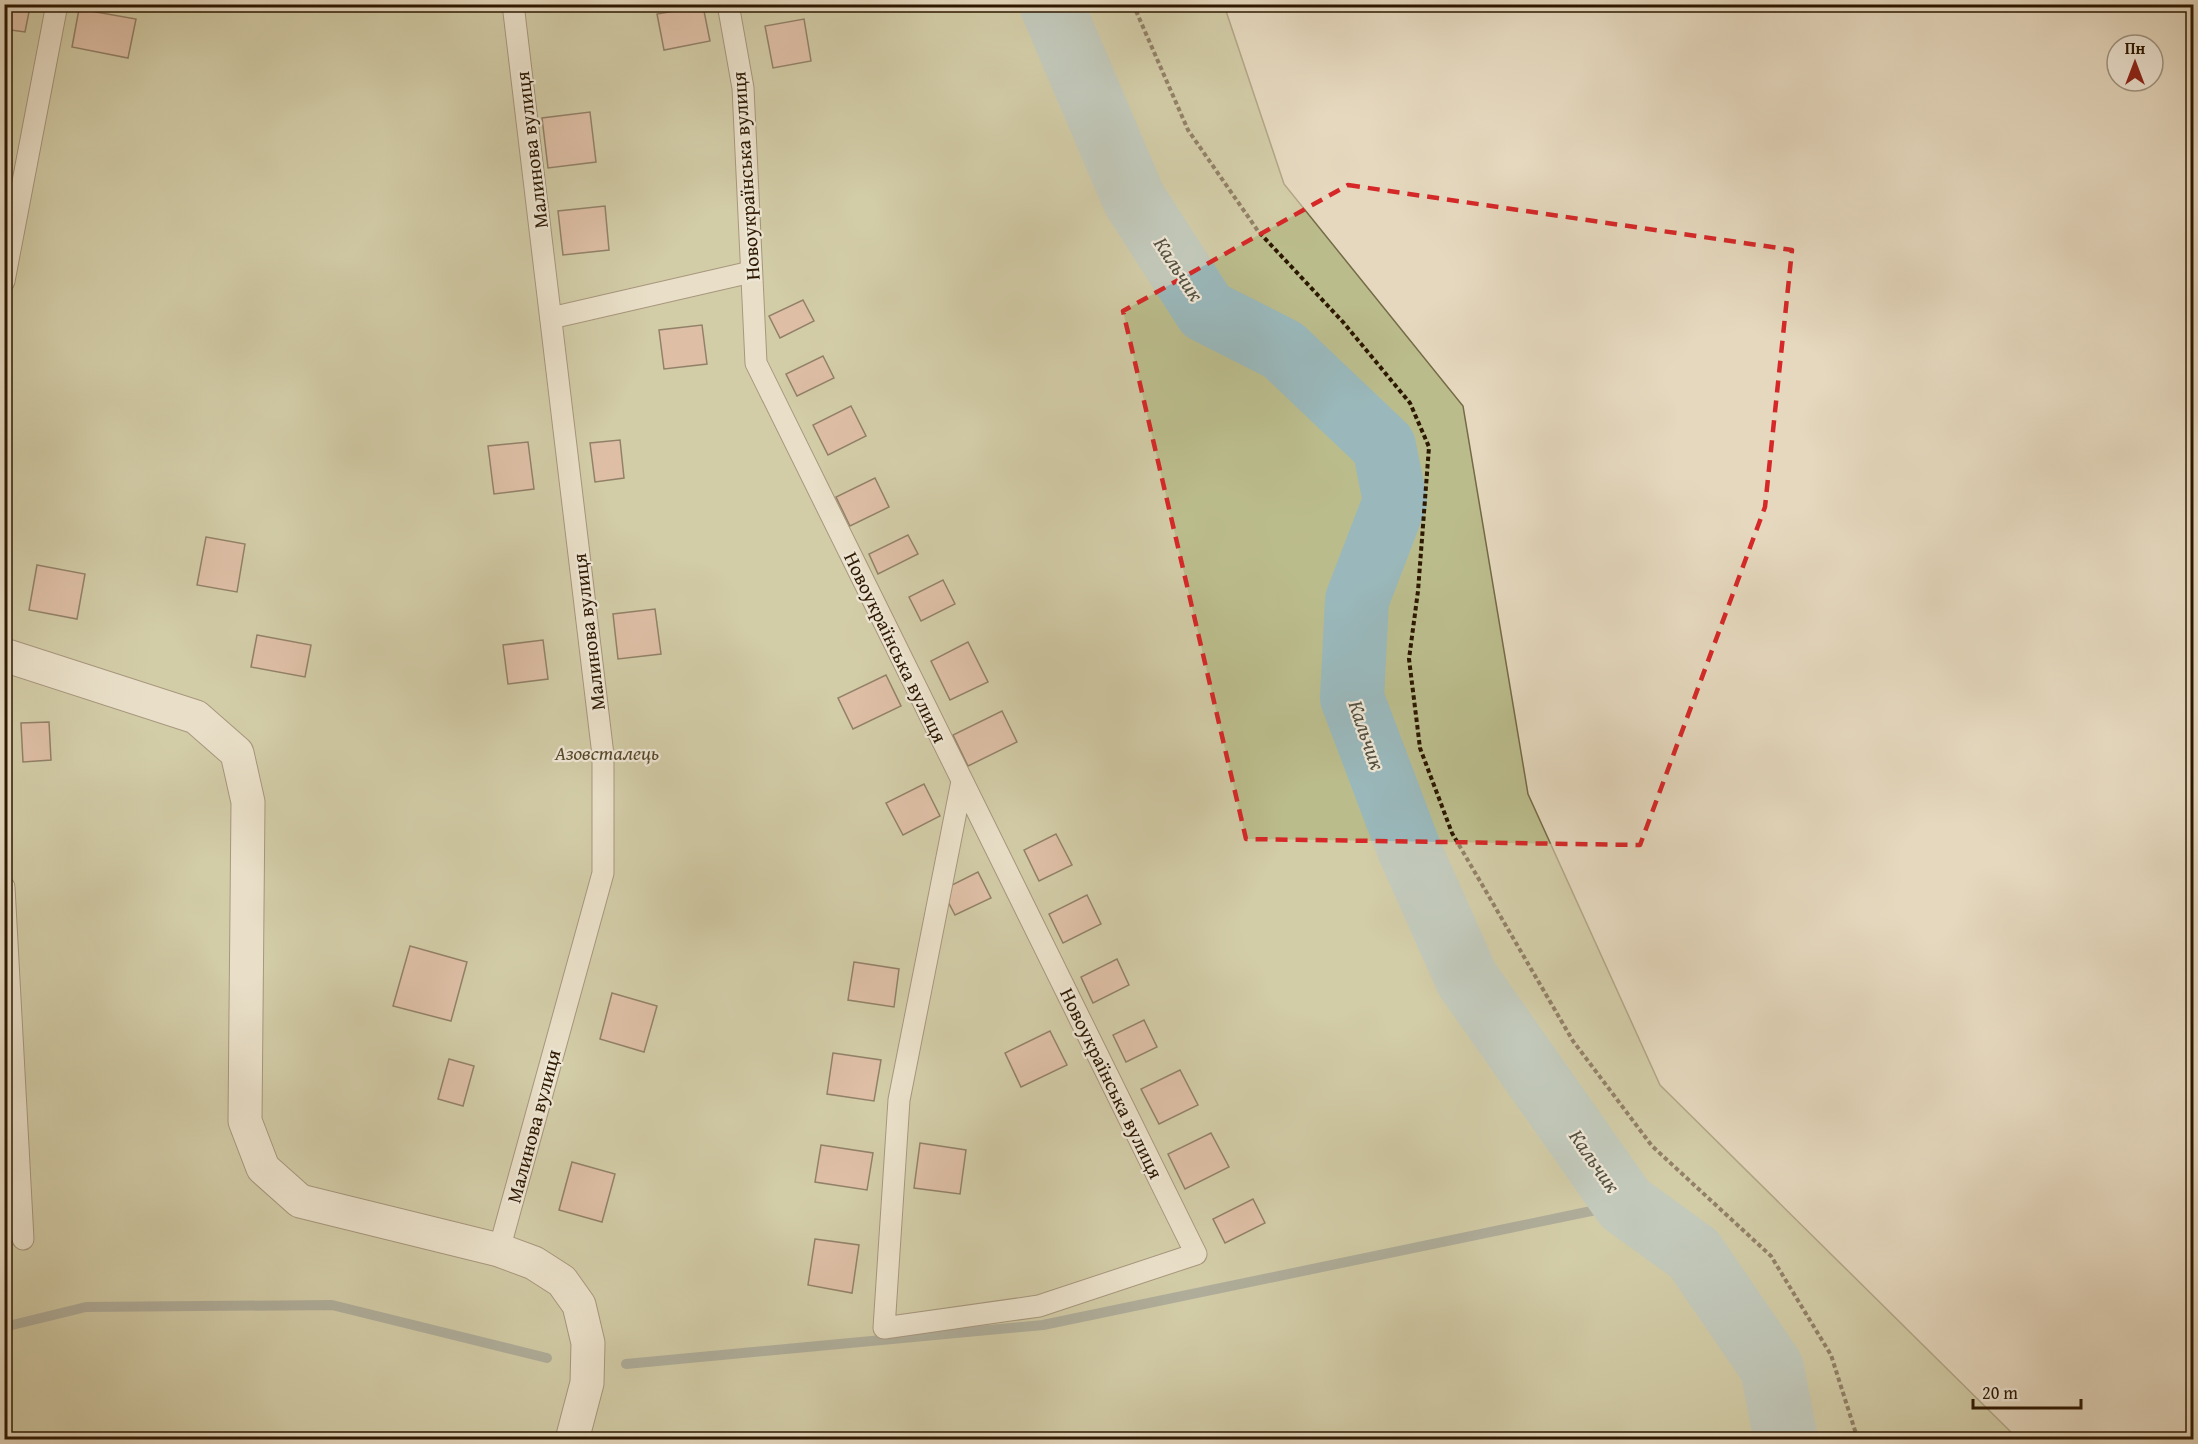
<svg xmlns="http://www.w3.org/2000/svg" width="2198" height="1444" viewBox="0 0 2198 1444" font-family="'Gentium Book Plus',serif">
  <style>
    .green { fill: #bbbc8c; stroke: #746a46; stroke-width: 1.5 }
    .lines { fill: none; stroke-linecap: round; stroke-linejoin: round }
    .stream { stroke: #6e7870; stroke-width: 10 }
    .river { stroke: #9ab8bb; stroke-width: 64 }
    .building { fill: #d5a08a; stroke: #2d1800; stroke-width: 1.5 }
    .service-casing { stroke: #5b4830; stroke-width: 23 }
    .minor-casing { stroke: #5b4830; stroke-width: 35 }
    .path { stroke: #2d1800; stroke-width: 4; stroke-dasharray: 4.5 3; stroke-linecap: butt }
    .service { stroke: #eee6d5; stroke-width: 21 }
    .minor { stroke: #eee6d5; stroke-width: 33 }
    .marked { fill: none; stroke: #d62828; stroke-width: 4.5; stroke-dasharray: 12 8; stroke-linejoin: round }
    .labels { text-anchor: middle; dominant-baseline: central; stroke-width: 4.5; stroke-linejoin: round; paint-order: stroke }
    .street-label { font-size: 20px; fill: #2d1800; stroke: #eee6d5 }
    .park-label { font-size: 20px; font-style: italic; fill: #58492a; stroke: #eee6d5 }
    .water-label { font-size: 21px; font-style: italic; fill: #535041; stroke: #eee6d5 }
  </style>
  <rect width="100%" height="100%" fill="#e5d8be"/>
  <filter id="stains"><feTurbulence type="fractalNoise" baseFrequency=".00333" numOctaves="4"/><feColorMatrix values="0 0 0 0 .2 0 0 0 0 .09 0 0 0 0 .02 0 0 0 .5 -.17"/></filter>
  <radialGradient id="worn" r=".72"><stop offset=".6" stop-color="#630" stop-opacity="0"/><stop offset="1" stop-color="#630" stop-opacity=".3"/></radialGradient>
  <polygon class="green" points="5,4 1224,5 1284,184 1463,406 1528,794 1660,1085 2018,1439 5,1440"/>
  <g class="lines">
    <g class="stream">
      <polyline points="4,1327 86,1307 332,1305 547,1358"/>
      <polyline points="626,1364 1043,1325 1625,1204"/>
    </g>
    <polyline class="river" points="1051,4 1134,199 1206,311 1283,350 1384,446 1395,501 1357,600 1352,698 1409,849 1467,979 1625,1204 1694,1254 1772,1368 1786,1440"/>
  </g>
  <g class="building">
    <polygon points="4,4 30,7 25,32 4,29"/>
    <polygon points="703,6 710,41 664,50 657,14"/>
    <polygon points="79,9 136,19 128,58 72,47"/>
    <polygon points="804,19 811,61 773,68 765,26"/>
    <polygon points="4,109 8,110 4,130"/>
    <polygon points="590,112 596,162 548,168 542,118"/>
    <polygon points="605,206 609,250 563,255 558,211"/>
    <polygon points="803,300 814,321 780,338 769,316"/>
    <polygon points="702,325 707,364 664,369 659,330"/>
    <polygon points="823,356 834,378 797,396 786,374"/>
    <polygon points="851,406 866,436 828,455 813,425"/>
    <polygon points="620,440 624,478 595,482 590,443"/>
    <polygon points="528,442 534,489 494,494 488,446"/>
    <polygon points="875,478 889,507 850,526 836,497"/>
    <polygon points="908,535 918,554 878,574 869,554"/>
    <polygon points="206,537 245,544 237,592 197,585"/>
    <polygon points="37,565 85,574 77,619 29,610"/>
    <polygon points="943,580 955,604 921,621 909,597"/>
    <polygon points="655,609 661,654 618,659 613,614"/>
    <polygon points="257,635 311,645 305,677 251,667"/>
    <polygon points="543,640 548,679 508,684 503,645"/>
    <polygon points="968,642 988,682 950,700 931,661"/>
    <polygon points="886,675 901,706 853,729 838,698"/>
    <polygon points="1002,711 1017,742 968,766 953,735"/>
    <polygon points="49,722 51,760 23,762 21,723"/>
    <polygon points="924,784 940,816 903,835 886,803"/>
    <polygon points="1056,834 1072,865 1039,881 1024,850"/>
    <polygon points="978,872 991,898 955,915 942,890"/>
    <polygon points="1087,895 1101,924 1063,943 1049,914"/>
    <polygon points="410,946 467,962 451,1021 393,1006"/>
    <polygon points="1117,959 1129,985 1093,1003 1081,977"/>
    <polygon points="854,962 899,969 894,1007 848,1000"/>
    <polygon points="612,993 657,1006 644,1052 600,1039"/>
    <polygon points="1144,1020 1157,1047 1126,1062 1113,1035"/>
    <polygon points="1050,1031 1067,1065 1021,1087 1005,1053"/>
    <polygon points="833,1053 881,1060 874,1101 827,1094"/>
    <polygon points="449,1059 474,1066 463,1106 438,1099"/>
    <polygon points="1180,1070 1198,1105 1159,1124 1141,1089"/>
    <polygon points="1211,1133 1229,1167 1185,1189 1168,1154"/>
    <polygon points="920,1143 966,1150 960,1194 914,1188"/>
    <polygon points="821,1145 873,1153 867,1190 815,1182"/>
    <polygon points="572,1162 615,1174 602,1222 559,1210"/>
    <polygon points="1253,1199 1265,1223 1225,1243 1213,1219"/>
    <polygon points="815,1239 859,1245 852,1293 808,1285"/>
  </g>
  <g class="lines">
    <g class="service-casing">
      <g id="service">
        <polyline points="728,4 743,88 756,363 1196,1254 1039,1306 884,1328 899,1100 962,781"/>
        <polyline points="4,281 57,4"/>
        <polyline points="551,318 751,272"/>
        <polyline points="4,887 23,1239"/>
        <polyline points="499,1250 603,873 603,755 513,4"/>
      </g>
    </g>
    <g class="minor-casing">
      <polyline id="minor" points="4,655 196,717 237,753 248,802 245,1121 263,1168 300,1201 499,1250 534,1263 562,1281 579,1305 588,1343 587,1383 572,1440"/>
    </g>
    <polyline class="path" points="1133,4 1188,130 1258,231 1343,322 1410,403 1429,447 1418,591 1409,659 1420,748 1452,833 1573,1041 1652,1146 1771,1256 1831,1355 1858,1440"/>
    <use href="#service" class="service"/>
    <use href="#minor" class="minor"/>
  </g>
  <path d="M0 0H2198V1444H0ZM1348 185 1792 250 1765 507 1640 845 1246 839 1123 311Z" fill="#e5d8be" fill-opacity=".55" fill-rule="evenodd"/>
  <path class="marked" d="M1348 185 1792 250 1765 507 1640 845 1246 839 1123 311Z"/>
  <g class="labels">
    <g class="street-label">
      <text transform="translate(531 150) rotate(-97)">Малинова вулиця</text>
      <text transform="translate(745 176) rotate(-94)">Новоукраїнська вулиця</text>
      <text transform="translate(588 632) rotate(-97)">Малинова вулиця</text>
      <text transform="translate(896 647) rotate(64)">Новоукраїнська вулиця</text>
      <text transform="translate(1112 1083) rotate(64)">Новоукраїнська вулиця</text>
      <text transform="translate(533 1126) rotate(-75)">Малинова вулиця</text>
    </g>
    <g class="park-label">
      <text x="607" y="752">Азовсталець</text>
    </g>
    <g class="water-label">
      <text transform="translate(1179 269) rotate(57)">Кальчик</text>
      <text transform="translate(1367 735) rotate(71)">Кальчик</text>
      <text transform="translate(1595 1161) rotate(55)">Кальчик</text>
    </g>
  </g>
  <rect width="2198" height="1444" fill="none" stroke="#e5d8be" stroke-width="24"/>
  <rect x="6" y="6" width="2186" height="1432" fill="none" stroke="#2d1800" stroke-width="3"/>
  <rect x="12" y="12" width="2174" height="1420" fill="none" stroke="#2d1800" stroke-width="1.5"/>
  <g transform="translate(2135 63)"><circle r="28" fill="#eee6d5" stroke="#a19480" stroke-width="1.5"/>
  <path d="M0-4.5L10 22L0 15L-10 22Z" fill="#8f2418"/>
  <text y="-9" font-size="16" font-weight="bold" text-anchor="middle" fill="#2d1800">Пн</text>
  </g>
  <path d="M1973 1399v9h108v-9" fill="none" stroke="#2d1800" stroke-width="3"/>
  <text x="1982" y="1399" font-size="18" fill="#2d1800" stroke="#eee6d5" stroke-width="4.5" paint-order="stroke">20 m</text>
  <rect width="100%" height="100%" filter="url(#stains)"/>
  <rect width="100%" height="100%" fill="url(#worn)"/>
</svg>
